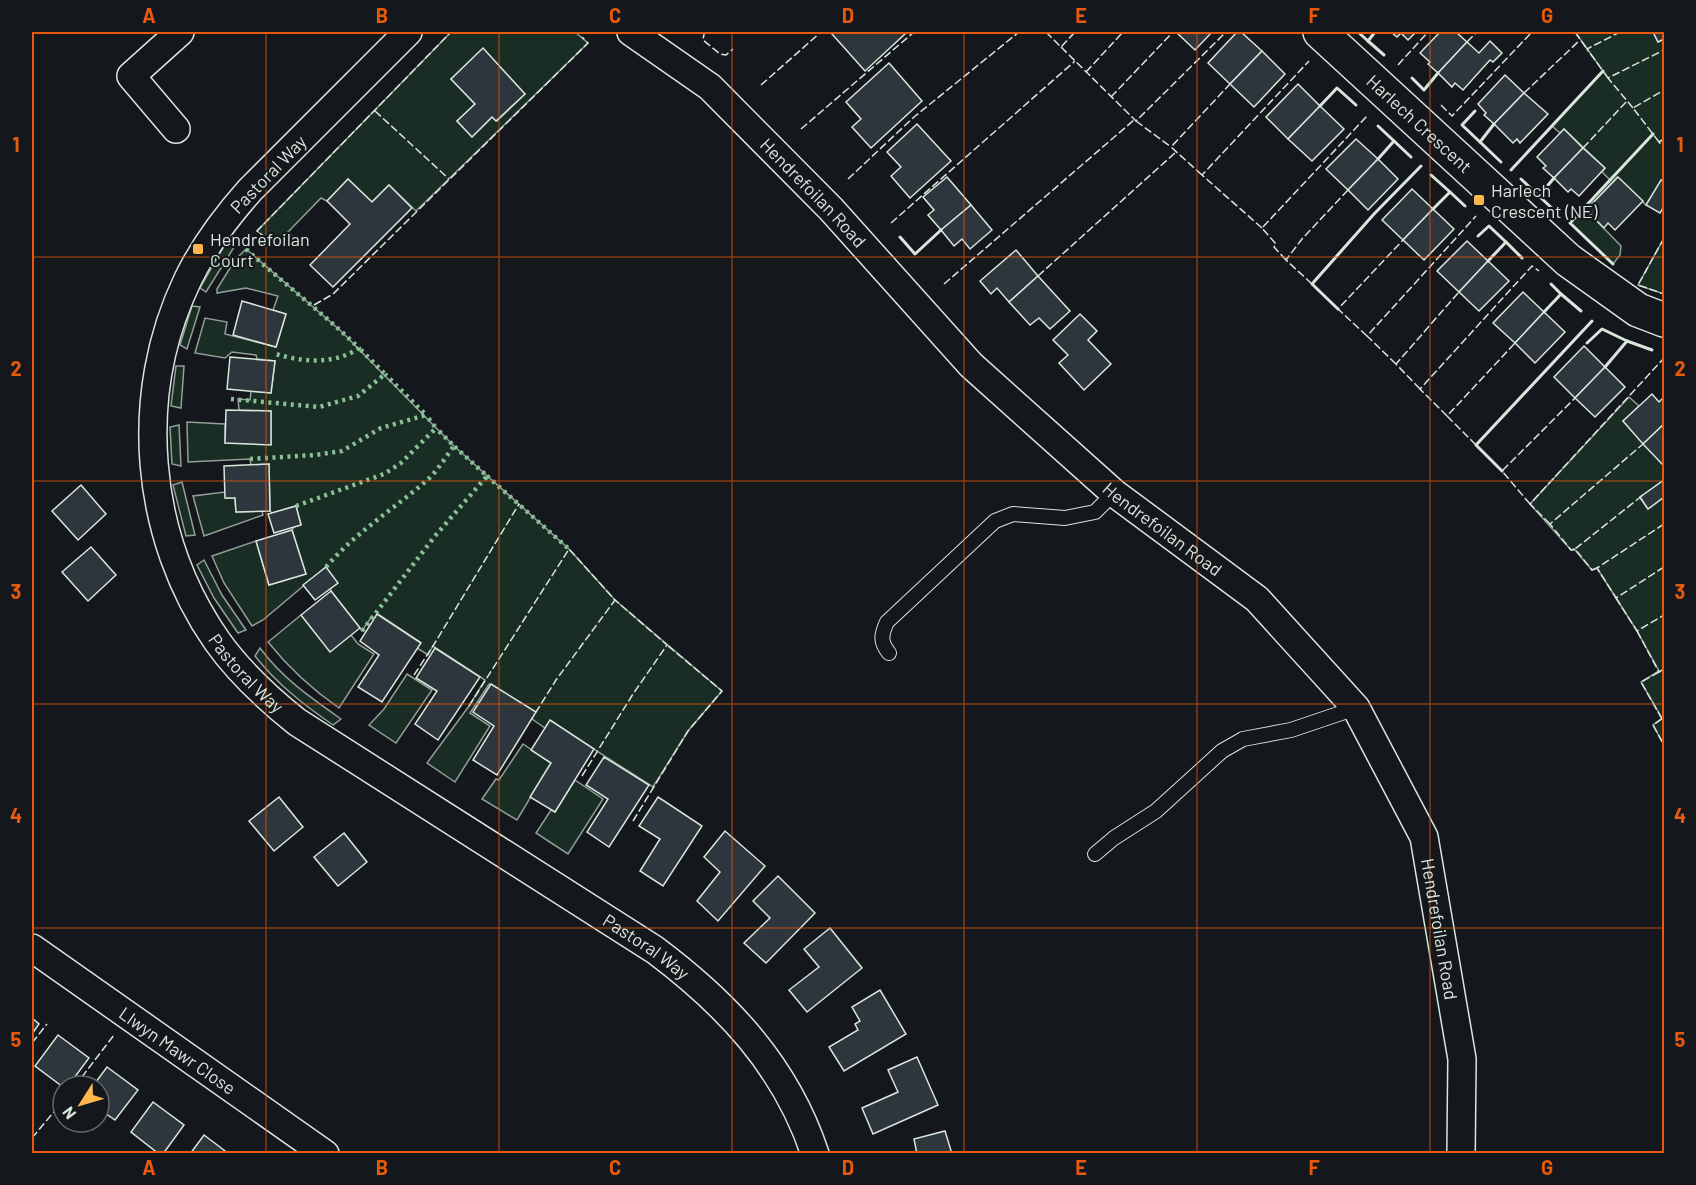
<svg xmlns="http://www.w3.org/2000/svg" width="1696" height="1185" viewBox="0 0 1696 1185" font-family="Barlow,sans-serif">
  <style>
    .green { fill: #1a2d24; stroke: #939e99; stroke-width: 1.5; fill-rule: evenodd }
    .building { fill: #2c363c; stroke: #d8e6dc; stroke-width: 1.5 }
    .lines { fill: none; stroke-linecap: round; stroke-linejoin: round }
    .lane-casing { stroke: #d8e6dc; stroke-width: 16 }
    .street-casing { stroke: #d8e6dc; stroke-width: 30 }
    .secondary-casing { stroke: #d8e6dc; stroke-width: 36 }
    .lane { stroke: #14181c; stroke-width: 14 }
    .street { stroke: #14181c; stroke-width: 27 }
    .secondary { stroke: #14181c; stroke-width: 33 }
    .hedge { stroke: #8ac095; stroke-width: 4.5; stroke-dasharray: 3 4.5; stroke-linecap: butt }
    .fence { stroke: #d8e6dc; stroke-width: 1.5; stroke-dasharray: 8 3; stroke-linecap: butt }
    .wall { stroke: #d8e6dc; stroke-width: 3 }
    .grid { fill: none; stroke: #e8590c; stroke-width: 1.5; stroke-opacity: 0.55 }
    .poi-dot { fill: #ffb74d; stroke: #14181c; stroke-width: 2 }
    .labels { text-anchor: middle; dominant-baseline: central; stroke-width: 4.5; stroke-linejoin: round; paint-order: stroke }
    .street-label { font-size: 18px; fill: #d8e6dc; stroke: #14181c }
    .poi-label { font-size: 18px; fill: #d8e6dc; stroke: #14181c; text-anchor: start }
    .neatline { fill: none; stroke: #e8590c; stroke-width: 2 }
    .grid-label { font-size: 20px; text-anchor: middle; font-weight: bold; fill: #e8590c }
  </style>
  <rect width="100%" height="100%" fill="#14181c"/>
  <g class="green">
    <path d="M451 32H575L588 43 416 211 389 185 372 202 348 179 327 201 321 198 288 232 295 239 287 246 270 241 257 231ZM483 49 525 94 497 121 492 117 472 137 457 121 475 104 451 79Z"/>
    <polygon points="1575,32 1653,32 1658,42 1664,39 1664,182 1662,180 1646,205 1617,177 1586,210 1621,246 1620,255 1613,264 1570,223 1610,180 1602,172 1605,168 1564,129 1560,133 1552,126 1603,71"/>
    <polygon points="1664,238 1664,294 1638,285"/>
    <polygon points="227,241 236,244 206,292 200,288"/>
    <polygon points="246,249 341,331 454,446 569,549 615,600 722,691 688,731 653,787 550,721 545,728 532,719 535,712 489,684 470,713 490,726 455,782 427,763 469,706 485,680 433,646 428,655 417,648 420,642 378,614 374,619 372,616 362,631 331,591 326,567 263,620 252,626 224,583 212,556 256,541 269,585 306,574 292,530 294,527 301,524 296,506 272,513 270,511 269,464 251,465 250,459 188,462 187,422 225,424 225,443 271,444 271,411 239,410 238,399 250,400 251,391 271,393 275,361 257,359 256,355 232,352 225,358 195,353 205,318 227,322 225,334 276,347 286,314 273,310 278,296 246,288 217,293 217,289 235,260"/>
    <polygon points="192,306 200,307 187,349 180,345"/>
    <polygon points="176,366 184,366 181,408 171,406"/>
    <polygon points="1629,397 1639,406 1623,421 1664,466 1664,480 1640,498 1648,509 1664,497 1664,745 1653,725 1662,718 1641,682 1659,671 1637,631 1597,568 1592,570 1575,550 1571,550 1530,504"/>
    <polygon points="179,425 181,466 172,464 170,427"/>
    <polygon points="182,482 195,535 186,536 173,485"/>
    <polygon points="225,492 226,498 235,498 236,512 262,511 263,515 204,536 193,496"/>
    <polygon points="204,560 222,595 246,630 238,633 214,598 197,565"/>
    <path d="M301 615 351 635 358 644 374 654 339 708C313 690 288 667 268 642Z"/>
    <path d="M260 648C282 678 311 698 341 719L333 725C304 705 277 684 255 656Z"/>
    <polygon points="407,674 432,690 396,743 369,725 384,709"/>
    <polygon points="523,744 551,763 517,820 482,799 496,779 499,780"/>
    <polygon points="575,780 603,799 568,854 536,833 551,810 555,812"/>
  </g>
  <g class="building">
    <polygon points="834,32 903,32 905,34 865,71 832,34"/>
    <polygon points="1176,32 1212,32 1195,50"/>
    <polygon points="1237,32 1241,32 1262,51 1230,84 1208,63"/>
    <polygon points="1391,32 1416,32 1408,40 1401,33 1397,37"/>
    <polygon points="1440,32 1456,32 1467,42 1438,73 1428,64 1430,62 1420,53"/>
    <polygon points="1653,32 1664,32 1664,39 1658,42"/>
    <polygon points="1490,41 1502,53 1493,62 1490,60 1463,90 1455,83 1452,87 1438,73 1467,42 1479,53"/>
    <polygon points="483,48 525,94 496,121 492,117 472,137 457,121 475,104 451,79"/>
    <polygon points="1262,51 1285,74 1254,107 1230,84"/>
    <polygon points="889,63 922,101 871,148 852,127 861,119 846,102"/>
    <polygon points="1505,75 1524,93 1494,124 1484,115 1486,113 1478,104"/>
    <polygon points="1298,84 1320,106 1288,139 1266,117"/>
    <polygon points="1524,93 1548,114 1520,143 1517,139 1513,143 1494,124"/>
    <polygon points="1320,106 1344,129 1312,161 1288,139"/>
    <polygon points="917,124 951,161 910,198 891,176 901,167 887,152"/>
    <polygon points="1564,129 1583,148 1554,178 1543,168 1546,166 1537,157"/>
    <polygon points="1356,139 1378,159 1348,190 1326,169"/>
    <polygon points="1583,148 1605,168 1579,196 1571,189 1568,192 1554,178"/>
    <polygon points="1378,159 1398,179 1368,210 1348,190"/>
    <polygon points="947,177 971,205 941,230 928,215 934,210 923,197"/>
    <polygon points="1618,177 1643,201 1615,230 1608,223 1604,228 1586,210"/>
    <polygon points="348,179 372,202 389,185 412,208 333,287 310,265 350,224 327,201"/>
    <polygon points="1661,180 1664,182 1664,206 1660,213 1646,205"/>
    <polygon points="1412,189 1433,209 1403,240 1382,220"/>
    <polygon points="971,205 992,230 970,249 962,239 954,246 941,230"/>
    <polygon points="1433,209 1454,229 1424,260 1403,240"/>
    <polygon points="1467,241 1488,261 1459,292 1437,271"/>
    <polygon points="1016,250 1038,276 1009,302 997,288 991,294 980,281"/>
    <polygon points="1488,261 1509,281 1479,311 1459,292"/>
    <polygon points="1038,276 1070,311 1050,329 1039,318 1030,325 1009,302"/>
    <polygon points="1523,292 1544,312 1515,343 1493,323"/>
    <polygon points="242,301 286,314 276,347 233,335"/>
    <polygon points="1544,312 1565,332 1535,363 1515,343"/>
    <polygon points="1080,314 1097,331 1088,340 1111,364 1084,390 1059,363 1068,355 1053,340"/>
    <polygon points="1584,346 1605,367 1575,398 1554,377"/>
    <polygon points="230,357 275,361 271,393 227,389"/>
    <polygon points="1605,367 1625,387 1595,417 1575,398"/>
    <polygon points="1652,394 1659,402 1664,397 1664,424 1643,444 1623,421"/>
    <polygon points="226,410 271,411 271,445 225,443"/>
    <polygon points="1664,424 1664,466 1643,444"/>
    <polygon points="269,464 270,511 236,512 235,498 225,498 224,466"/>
    <polygon points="1664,480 1664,497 1648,509 1640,497"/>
    <polygon points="81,485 106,514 78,540 52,511"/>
    <polygon points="296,506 301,525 274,533 268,514"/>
    <polygon points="292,530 306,574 269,585 256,541"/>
    <polygon points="91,547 116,575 88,601 62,572"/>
    <polygon points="326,567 338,583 315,600 303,585"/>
    <polygon points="331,591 360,628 330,652 301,615"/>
    <polygon points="377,614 421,643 382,702 358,687 379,655 360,641"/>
    <polygon points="435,648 480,677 438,740 415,724 437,691 416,678"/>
    <polygon points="491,684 536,712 497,775 473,760 494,726 473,712"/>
    <polygon points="550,720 594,749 555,812 530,797 551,763 531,750"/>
    <polygon points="604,757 649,785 609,847 587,832 608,799 586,785"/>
    <polygon points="279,797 303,827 274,851 249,821"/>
    <polygon points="658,797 702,826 663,886 640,871 660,839 639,826"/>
    <polygon points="725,831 765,866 718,921 697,901 720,872 704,857"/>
    <polygon points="344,833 367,862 338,886 314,857"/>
    <polygon points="778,876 815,913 766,963 744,943 770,918 753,901"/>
    <polygon points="830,928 862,968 807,1012 789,990 819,967 804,949"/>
    <polygon points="880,990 906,1034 844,1071 829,1047 858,1030 855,1024 860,1021 852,1007"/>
    <polygon points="32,1018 39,1024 32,1034"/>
    <polygon points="58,1035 89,1058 68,1086 63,1087 35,1066"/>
    <polygon points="917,1057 938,1105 873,1134 862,1108 898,1092 888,1070"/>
    <polygon points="107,1067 138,1090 115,1120 99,1109 99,1086 93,1086"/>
    <polygon points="153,1102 184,1125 163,1154 159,1154 131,1132"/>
    <polygon points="945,1131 952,1154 917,1154 914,1139"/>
    <polygon points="204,1135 229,1154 190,1154"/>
  </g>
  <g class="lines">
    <g class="lane-casing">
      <g id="lane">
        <path d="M889 653C880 642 881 635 887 622L995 521 1013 514 1065 518 1095 512 1114 493"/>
        <polyline points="1095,854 1114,838 1156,811 1222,751 1243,739 1291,730 1356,708"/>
      </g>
    </g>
    <g class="street-casing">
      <g id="street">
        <path id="s1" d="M408 32 250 190C226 217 204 246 188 279 132 395 144 536 217 641 239 672 267 698 297 722L655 950C727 1004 786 1066 815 1154"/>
        <path id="s2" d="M631 32 710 87 831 209 971 365 1114 493 1257 599 1356 708 1424 837 1462 1059 1461 1154"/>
        <polyline points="176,129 131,76 180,32"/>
        <path id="s3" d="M32 948 325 1154"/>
      </g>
    </g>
    <g class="secondary-casing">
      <g id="secondary">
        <path id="s4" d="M1320 32 1568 260 1638 310 1664 320"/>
      </g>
    </g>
    <use href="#lane" class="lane"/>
    <use href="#street" class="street"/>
    <use href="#secondary" class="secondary"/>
    <g class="hedge">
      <path d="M246 249C283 283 323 313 359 348 335 365 302 362 276 354"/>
      <polyline points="231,399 319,407 358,396 385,374 359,348"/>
      <polyline points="250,459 315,455 342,451 381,428 426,415 385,374"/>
      <polyline points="487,476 569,549"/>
      <polyline points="296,506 384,474 401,463 436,428 426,415"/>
      <path d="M326 567C354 534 392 510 425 482 436 473 445 458 454 446L436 428"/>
      <polyline points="362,631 435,536 487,476 454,446"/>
    </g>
    <g class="fence">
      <polyline points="707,32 704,34 703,40 720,54 726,55 733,49"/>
      <polyline points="1046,32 1061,47 1075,32"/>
      <polyline points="1575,32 1587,49"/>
      <polyline points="1467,42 1477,32"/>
      <polyline points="1061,47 1136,121 1226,32"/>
      <polyline points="1398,65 1428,32"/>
      <polyline points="1086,72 1123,32"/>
      <polyline points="1608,78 1587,49 1620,32"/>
      <polyline points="761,85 821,32"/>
      <polyline points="1524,93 1580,40"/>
      <polyline points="1111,97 1173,32"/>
      <polyline points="1441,105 1452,116 1532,32"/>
      <polyline points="1633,108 1608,78 1664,50"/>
      <polyline points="375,111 449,179"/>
      <polyline points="1136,121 1171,147"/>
      <polyline points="801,129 914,32"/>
      <polyline points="1664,139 1659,142 1664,148"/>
      <polyline points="1659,142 1633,108 1664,90"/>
      <polyline points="1583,148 1627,101"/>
      <polyline points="1202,175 1171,147 1230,84"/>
      <polyline points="848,179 914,117 1019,32"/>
      <polyline points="891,223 1075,61"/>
      <polyline points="1262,228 1202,175 1309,61"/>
      <polyline points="1664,238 1638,285 1664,294"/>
      <polyline points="287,246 270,241 257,231 451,32"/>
      <polyline points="1286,260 1274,247 1276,244 1262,228 1367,116"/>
      <polyline points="1038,276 1176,152"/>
      <polyline points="944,284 1134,120"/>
      <polyline points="1312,284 1286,260 1302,239 1348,190"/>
      <polyline points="314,305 333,294 588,43 582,37"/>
      <polyline points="1367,336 1338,309 1403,240"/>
      <polyline points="1396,364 1367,336 1476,216"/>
      <polyline points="1420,389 1396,364 1459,292"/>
      <polyline points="1447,416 1420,389 1532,266 1539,271"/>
      <polyline points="1476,445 1447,416 1515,343"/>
      <polyline points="1530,504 1502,471 1575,398"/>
      <polyline points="1550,524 1530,504 1664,358"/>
      <polyline points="1664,524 1597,568 1616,598 1664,567"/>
      <polyline points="1575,549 1571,550 1550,524 1643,444"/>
      <polyline points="1597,568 1592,570 1575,549 1643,495"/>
      <polyline points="1616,598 1637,631 1664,615"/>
      <polyline points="1637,631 1659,672 1664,669"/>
      <polyline points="1659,672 1641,682 1662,719 1664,717"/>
      <polyline points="414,675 433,646 519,504"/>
      <polyline points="469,706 569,549 615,600 556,680 536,712"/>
      <polyline points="1662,719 1653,725 1664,745"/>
      <polyline points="582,776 633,694 667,645 615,600"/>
      <polyline points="633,821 688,731 722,691 667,645"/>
      <polyline points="32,1043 47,1024"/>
      <polyline points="75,1086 114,1035"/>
      <polyline points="32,1138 63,1101"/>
      <polyline points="32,1153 32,1154"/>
    </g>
    <g class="wall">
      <polyline points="1358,32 1368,41 1375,32"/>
      <polyline points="1368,41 1384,55"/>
      <polyline points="1412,78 1424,90 1438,73"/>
      <polyline points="1320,106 1337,88 1356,105"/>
      <polyline points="1475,111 1462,125 1480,142"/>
      <polyline points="1494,124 1480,142 1501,162"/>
      <polyline points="1378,126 1394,141"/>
      <polyline points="1378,159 1394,141 1411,157"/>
      <polyline points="1511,170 1603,71"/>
      <polyline points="1431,175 1450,192"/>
      <polyline points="1554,178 1539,196 1556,212"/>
      <polyline points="1521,179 1539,196"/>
      <polyline points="1433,209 1450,192 1465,206"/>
      <polyline points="1478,236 1489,226 1506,242"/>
      <polyline points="900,237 915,254 941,230"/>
      <polyline points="1488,261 1506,242 1522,258"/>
      <polyline points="1613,264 1570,223 1653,134"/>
      <polyline points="1551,284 1561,294"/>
      <polyline points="1338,309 1312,284 1374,214 1421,166"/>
      <polyline points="1544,312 1561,294 1581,311"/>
      <polyline points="1587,343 1602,329 1627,341"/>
      <polyline points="1605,367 1627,341 1652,350"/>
      <polyline points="1502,471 1476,445 1592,321"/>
    </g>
  </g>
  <path class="grid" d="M266 32V1154M499 32V1154M732 32V1154M964 32V1154M1197 32V1154M1430 32V1154M32 257H1664M32 481H1664M32 704H1664M32 928H1664"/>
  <g class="poi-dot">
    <rect x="1473" y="194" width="12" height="12" rx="3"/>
    <rect x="192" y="243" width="12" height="12" rx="3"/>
  </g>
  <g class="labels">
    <g class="street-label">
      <text stroke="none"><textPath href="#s4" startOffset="135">Harlech Crescent</textPath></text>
      <text transform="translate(268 174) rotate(-46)">Pastoral Way</text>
      <text stroke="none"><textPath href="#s2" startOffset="244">Hendrefoilan Road</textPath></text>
      <text stroke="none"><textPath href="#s2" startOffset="730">Hendrefoilan Road</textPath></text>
      <text stroke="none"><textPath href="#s1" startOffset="756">Pastoral Way</textPath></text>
      <text stroke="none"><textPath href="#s2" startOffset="1234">Hendrefoilan Road</textPath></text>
      <text stroke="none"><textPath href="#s1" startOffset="1242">Pastoral Way</textPath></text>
      <text stroke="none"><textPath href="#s3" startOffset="178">Llwyn Mawr Close</textPath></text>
    </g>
    <g class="poi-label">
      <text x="1491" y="190">Harlech<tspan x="1491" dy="21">Crescent (NE)</tspan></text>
      <text x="210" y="239">Hendrefoilan<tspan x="210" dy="21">Court</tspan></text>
    </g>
  </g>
  <rect width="1696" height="1185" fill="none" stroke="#14181c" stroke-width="66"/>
  <g transform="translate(81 1104) rotate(233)"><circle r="28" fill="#14181c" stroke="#626a69" stroke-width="1.5"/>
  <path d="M0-4.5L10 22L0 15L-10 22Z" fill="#ffb74d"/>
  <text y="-9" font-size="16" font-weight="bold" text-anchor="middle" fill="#d8e6dc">N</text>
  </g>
  <rect x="33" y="33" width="1630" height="1119" class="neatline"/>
  <g class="grid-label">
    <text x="149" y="23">A</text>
    <text x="382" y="23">B</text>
    <text x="615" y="23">C</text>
    <text x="848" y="23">D</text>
    <text x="1081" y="23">E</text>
    <text x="1314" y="23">F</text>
    <text x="1547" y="23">G</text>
    <text x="16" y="152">1</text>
    <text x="1680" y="152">1</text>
    <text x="16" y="376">2</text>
    <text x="1680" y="376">2</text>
    <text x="16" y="599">3</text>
    <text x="1680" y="599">3</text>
    <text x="16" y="823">4</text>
    <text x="1680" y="823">4</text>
    <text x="16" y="1047">5</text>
    <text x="1680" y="1047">5</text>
    <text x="149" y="1175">A</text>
    <text x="382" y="1175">B</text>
    <text x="615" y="1175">C</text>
    <text x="848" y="1175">D</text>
    <text x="1081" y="1175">E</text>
    <text x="1314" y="1175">F</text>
    <text x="1547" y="1175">G</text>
  </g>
</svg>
